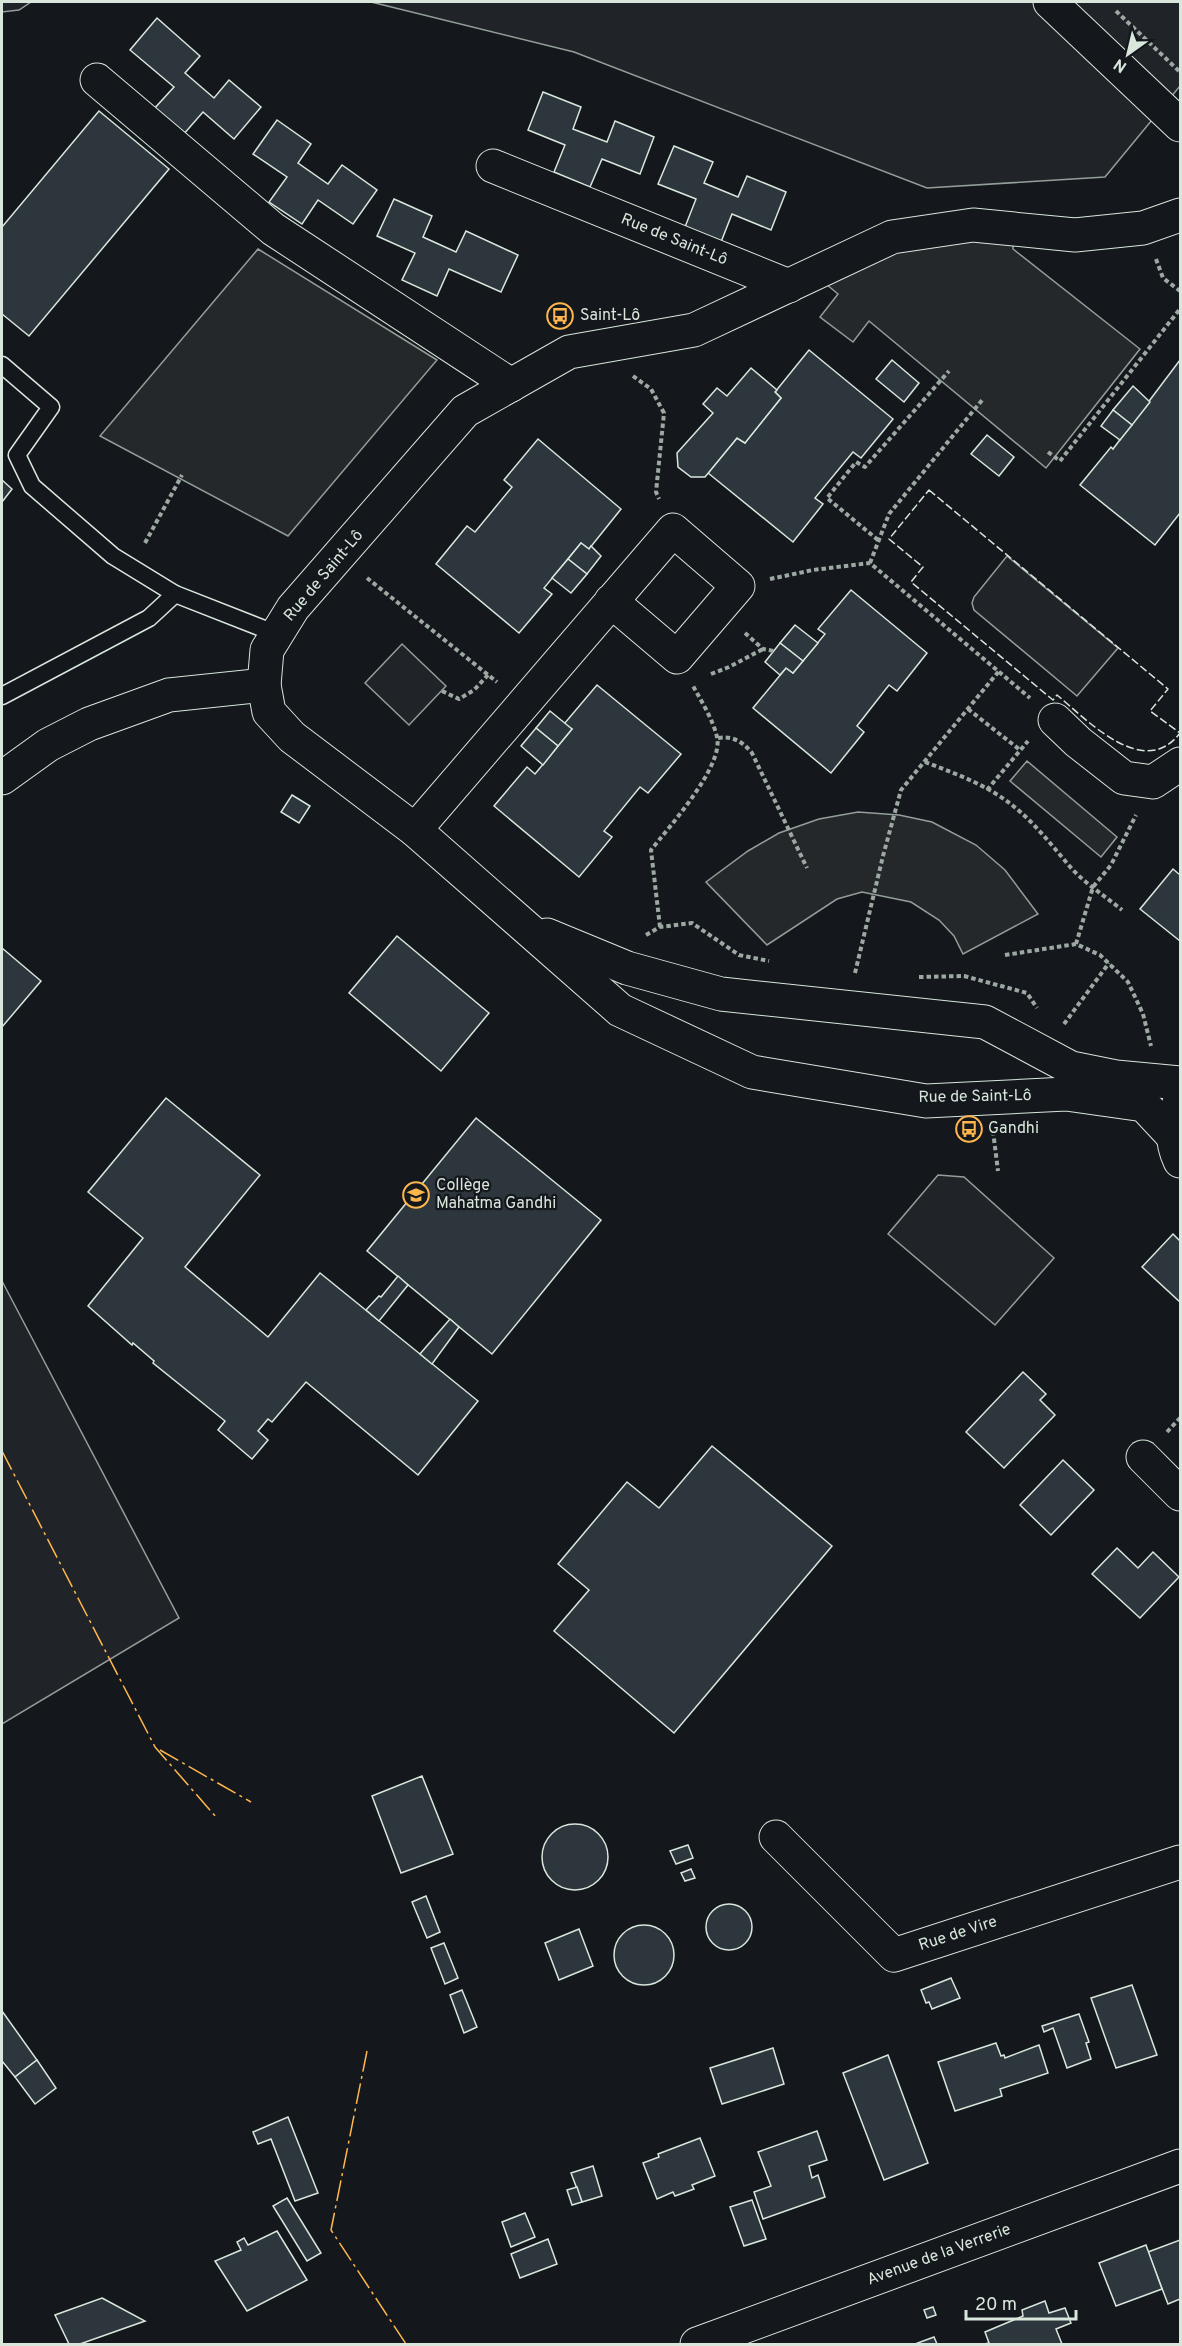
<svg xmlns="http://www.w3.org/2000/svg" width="1182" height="2346" viewBox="0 0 1182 2346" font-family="Overpass,sans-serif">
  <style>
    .green { fill: #202428; stroke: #939e99; stroke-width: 1.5 }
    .parking { fill: #24282b; stroke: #939e99; stroke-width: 1.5 }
    .building { fill: #2c363c; stroke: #d8e6dc; stroke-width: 1.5 }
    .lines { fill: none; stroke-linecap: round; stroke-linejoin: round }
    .service-casing { stroke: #d8e6dc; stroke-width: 19 }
    .minor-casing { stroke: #d8e6dc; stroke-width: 35 }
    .primary-casing { stroke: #d8e6dc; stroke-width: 35 }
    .path { stroke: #9da8a2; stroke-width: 4; stroke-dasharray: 4.5 3; stroke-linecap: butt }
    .service { stroke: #14181c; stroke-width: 16 }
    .minor { stroke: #14181c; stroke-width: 33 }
    .primary { stroke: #14181c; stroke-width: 33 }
    .fence { stroke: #d8e6dc; stroke-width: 1.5; stroke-dasharray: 8 3; stroke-linecap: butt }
    .power { stroke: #ffb74d; stroke-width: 1.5; stroke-dasharray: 21 4.5 3 4.5; stroke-linecap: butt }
    .labels { text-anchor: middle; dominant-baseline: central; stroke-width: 4.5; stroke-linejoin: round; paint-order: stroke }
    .street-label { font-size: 16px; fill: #d8e6dc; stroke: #14181c }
    .poi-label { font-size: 16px; fill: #d8e6dc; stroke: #14181c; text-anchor: start }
  </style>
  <rect width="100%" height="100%" fill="#14181c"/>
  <g class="green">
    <polygon points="2,2 31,2 19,10 2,12"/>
    <polygon points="371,2 1180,2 1180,86 1105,177 927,188 574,52"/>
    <polygon points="1007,556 1118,648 1077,696 974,610 972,603 974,597"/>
    <polygon points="402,644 446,686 409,725 365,683"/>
    <polygon points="938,1175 964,1177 1054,1258 995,1325 888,1234"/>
    <polygon points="2,1281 179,1618 2,1724"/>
  </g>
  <g class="parking">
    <polygon points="1013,237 1013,249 1140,349 1046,468 869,321 853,342 820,317 838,294 826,284 906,244"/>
    <polygon points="258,249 437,360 288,536 100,436"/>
    <polygon points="1027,761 1117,837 1101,857 1010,781"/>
    <polygon points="858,812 899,815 932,822 976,845 1005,870 1038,914 963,954 954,936 939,920 911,902 862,892 837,899 767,945 706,882 748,851 779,833 819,819"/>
  </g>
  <g class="building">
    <polygon points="157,18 200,56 185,73 214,98 229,80 261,107 234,139 203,112 183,135 153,110 174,87 130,50"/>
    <polygon points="543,92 581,107 573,129 607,142 615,121 654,137 640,174 602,159 590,187 554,172 565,145 528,130"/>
    <polygon points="99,111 169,169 29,336 2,314 2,227"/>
    <polygon points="277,120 311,144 298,163 328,184 342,165 377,190 353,224 318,200 302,224 269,202 287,177 253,154"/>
    <polygon points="674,146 713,162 704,183 738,197 747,176 786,192 771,230 732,214 721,242 685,227 696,199 658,184"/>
    <polygon points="394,199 432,216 423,237 456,252 466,231 518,255 501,292 449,269 437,296 402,280 415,253 377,236"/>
    <polygon points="809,350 893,419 861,458 853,452 815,498 823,504 793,542 708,473 737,438 745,443 747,440 781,398 775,392"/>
    <polygon points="892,360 919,383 904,402 876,379"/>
    <polygon points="1180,360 1180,513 1155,545 1080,485 1111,447 1113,449"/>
    <polygon points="751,368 777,390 775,392 781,398 745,443 737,438 705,477 691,477 678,467 677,453 713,413 703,404 717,388 727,396"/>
    <polygon points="1133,386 1150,402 1132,425 1113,410"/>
    <polygon points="1113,410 1132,425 1120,440 1101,426"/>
    <polygon points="987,435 1014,457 999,476 971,454"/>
    <polygon points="538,439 621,509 589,549 581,543 544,588 552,594 519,633 436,564 467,526 475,532 512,487 504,480"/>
    <polygon points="2,480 12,489 2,502"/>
    <polygon points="581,543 589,549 591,546 601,556 587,574 568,559"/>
    <polygon points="568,559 587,574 571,593 552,578"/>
    <polygon points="851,590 927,653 897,691 889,685 857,726 864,732 831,773 753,708 786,668 793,673 825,634 818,629"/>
    <polygon points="795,625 818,643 803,661 780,643"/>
    <polygon points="780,643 803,661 793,673 786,668 780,675 765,662"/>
    <polygon points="597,685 681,754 648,793 640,787 604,831 612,837 579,877 494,806 527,767 535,774 572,729 564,724"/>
    <polygon points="550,711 572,729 558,746 536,728"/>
    <polygon points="536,728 558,746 543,765 521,746"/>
    <polygon points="292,795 310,806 299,823 281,812"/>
    <polygon points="1173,869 1180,875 1180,941 1140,909"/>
    <polygon points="397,936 489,1013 441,1071 349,993"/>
    <polygon points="2,948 41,981 2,1027"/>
    <polygon points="166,1098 260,1175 185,1267 268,1337 320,1273 478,1401 418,1475 306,1382 272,1422 268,1419 258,1431 268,1440 252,1459 218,1430 225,1421 153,1363 154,1361 133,1343 132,1345 88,1306 143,1238 88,1192"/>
    <polygon points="476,1118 601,1220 492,1354 367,1251"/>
    <polygon points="1173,1234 1180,1241 1180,1302 1142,1267"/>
    <polygon points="398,1276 408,1285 379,1321 366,1310 379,1296 381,1297"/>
    <polygon points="450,1319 459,1327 432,1364 420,1354"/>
    <polygon points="1023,1372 1046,1394 1040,1400 1055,1415 1004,1468 966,1432"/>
    <polygon points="712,1446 832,1546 674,1733 554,1631 589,1590 558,1564 627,1482 659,1508"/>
    <polygon points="1063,1460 1094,1490 1051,1535 1020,1505"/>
    <polygon points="1117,1548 1138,1568 1153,1552 1179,1577 1140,1618 1092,1574"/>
    <polygon points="422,1776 453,1854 401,1873 372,1796"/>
    <circle cx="575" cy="1857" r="33"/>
    <polygon points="688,1845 693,1858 676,1864 670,1851"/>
    <polygon points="691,1869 695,1878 685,1881 681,1873"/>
    <polygon points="426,1896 440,1932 427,1938 412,1902"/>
    <circle cx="729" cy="1927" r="23"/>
    <circle cx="644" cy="1955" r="30"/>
    <polygon points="579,1929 593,1966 559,1980 545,1943"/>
    <polygon points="444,1943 458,1978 445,1984 431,1948"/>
    <polygon points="951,1978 960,1998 932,2009 929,2002 926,2003 921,1990"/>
    <polygon points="1132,1985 1157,2055 1116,2068 1091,1998"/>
    <polygon points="462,1990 477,2027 464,2033 450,1995"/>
    <polygon points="2,2011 37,2060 15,2077 2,2061"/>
    <polygon points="1079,2014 1089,2042 1086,2043 1091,2059 1067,2068 1053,2028 1044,2032 1042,2026"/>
    <polygon points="996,2043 1001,2056 1004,2055 1005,2058 1039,2045 1048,2073 1000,2089 1002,2096 955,2111 938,2062"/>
    <polygon points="773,2048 784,2084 722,2104 710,2068"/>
    <polygon points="888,2055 928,2163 884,2180 843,2073"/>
    <polygon points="37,2060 56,2088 35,2104 15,2077"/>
    <polygon points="288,2117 318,2193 295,2201 271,2139 258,2144 253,2132"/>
    <polygon points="817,2131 827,2160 809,2166 812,2178 818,2175 825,2197 763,2219 754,2192 771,2186 758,2152"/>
    <polygon points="700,2138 715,2176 692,2185 694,2189 675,2196 673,2192 657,2199 643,2163 659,2157 658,2154"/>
    <polygon points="593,2166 602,2196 582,2202 571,2173"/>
    <polygon points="577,2187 582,2202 572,2205 567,2190"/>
    <polygon points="287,2198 321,2253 307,2261 273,2206"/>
    <polygon points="752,2200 766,2239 744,2246 730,2207"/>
    <polygon points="525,2213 535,2237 511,2247 502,2222"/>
    <polygon points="277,2231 307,2280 247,2311 215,2261 241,2250 237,2242 244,2238 248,2245"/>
    <polygon points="548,2239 557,2264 520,2278 511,2254"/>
    <polygon points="1180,2240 1180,2299 1168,2304 1148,2252"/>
    <polygon points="1146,2245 1162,2289 1116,2306 1099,2263"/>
    <polygon points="102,2298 145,2321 80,2344 69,2344 55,2315"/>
    <polygon points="1045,2301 1049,2313 1065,2308 1071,2323 1056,2329 1062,2344 984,2344 989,2343 985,2332 1023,2316 1022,2310"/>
    <polygon points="933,2307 936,2315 927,2318 924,2310"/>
    <polygon points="934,2337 937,2344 915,2344"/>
  </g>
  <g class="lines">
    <g class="service-casing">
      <g id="service">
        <polyline points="2,365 51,407 17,455 32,486 113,556 175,594 277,634"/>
        <polyline points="2,696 149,618 175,594"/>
      </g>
    </g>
    <g class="minor-casing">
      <g id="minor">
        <polyline points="97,80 273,229 511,385"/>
        <polyline points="493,166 789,286"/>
        <polyline points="1055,720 1078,742 1124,778 1153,782 1180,764"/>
        <polyline points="2,778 48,745 89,724 169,695 264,685"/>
        <polyline points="415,830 673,530 738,586 677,657 611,601"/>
        <polyline points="547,935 627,968 721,994 985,1022 1071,1068 1116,1077 1180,1083"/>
        <path d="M1180 1100C1172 1121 1170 1140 1180 1161"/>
        <polyline points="1172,1135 1144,1105 1066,1094 926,1101 752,1072 620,1010 415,830 292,737 269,712 264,685 267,650 293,608 465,411 569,352 694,330 892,237 973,225 1075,235 1143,228 1180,215"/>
        <polyline points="1143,1457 1180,1494"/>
        <polyline points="776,1837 894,1955 1180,1862"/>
      </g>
    </g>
    <g class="primary-casing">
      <g id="primary">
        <polyline points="1050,2 1180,125"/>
        <polyline points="697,2344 1180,2166"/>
      </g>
    </g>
    <g class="path">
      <polyline points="1116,11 1180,72"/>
      <polyline points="1156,259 1163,278 1180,291"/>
      <polyline points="633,376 651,389 664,413 656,492 659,499"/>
      <polyline points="1048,452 1060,461 1180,309"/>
      <polyline points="878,540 827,498 856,462 865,467 949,371"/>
      <polyline points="145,543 182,475"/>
      <polyline points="870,563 889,514 983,399"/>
      <polyline points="367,578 497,682"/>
      <polyline points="770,579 813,570 870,563 1030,698"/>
      <polyline points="745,633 763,649 774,651"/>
      <polyline points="711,674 729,667 763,649"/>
      <polyline points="442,691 459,699 474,690 488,675"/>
      <polyline points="968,709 1020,750"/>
      <path d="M718 738C733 736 742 741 752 753L807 868"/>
      <path d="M925 762C954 773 987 785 1012 805 1035 823 1053 847 1072 869 1087 885 1105 896 1122 910"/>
      <polyline points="987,790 1028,741"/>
      <path d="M660 927 651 850C669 827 724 766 717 737 713 720 702 702 693 686"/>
      <polyline points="646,935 660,927 692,923 739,955 769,961"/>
      <polyline points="1076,944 1093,887 1111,865 1136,815"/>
      <polyline points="1005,955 1076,944 1100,955 1128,982 1143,1014 1151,1046"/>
      <polyline points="855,973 883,856 901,790 999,671"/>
      <polyline points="919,977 964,976 1027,993 1037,1008"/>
      <polyline points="1064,1024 1109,963"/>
      <polyline points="993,1131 998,1171"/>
      <polyline points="1167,1432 1180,1418"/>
    </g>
    <use href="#service" class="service"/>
    <use href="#minor" class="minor"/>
    <use href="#primary" class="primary"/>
    <path class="fence" d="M929 490 1168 689 1150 711 1180 733C1144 781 1086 719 1057 695L1053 700 911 582 923 567 889 539Z"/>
    <g class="power">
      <polyline points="2,1451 155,1747 216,1817"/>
      <polyline points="160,1750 251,1802"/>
      <polyline points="367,2051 331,2230 406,2344"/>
    </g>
  </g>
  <defs>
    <g id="bus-ring" transform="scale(1.35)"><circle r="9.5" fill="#14181c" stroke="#ffb74d" stroke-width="1.5"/><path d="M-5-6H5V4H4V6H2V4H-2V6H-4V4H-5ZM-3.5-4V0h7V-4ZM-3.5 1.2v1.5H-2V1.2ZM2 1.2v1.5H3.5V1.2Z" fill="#ffb74d"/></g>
    <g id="school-ring" transform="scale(1.35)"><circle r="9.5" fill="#14181c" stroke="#ffb74d" stroke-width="1.5"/><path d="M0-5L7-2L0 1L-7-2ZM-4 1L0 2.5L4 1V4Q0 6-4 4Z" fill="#ffb74d"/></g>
  </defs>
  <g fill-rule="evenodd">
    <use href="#bus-ring" x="560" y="316"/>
    <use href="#bus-ring" x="969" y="1129"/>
    <use href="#school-ring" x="416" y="1195"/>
  </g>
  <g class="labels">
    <g class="street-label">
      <text transform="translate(674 240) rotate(22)">Rue de Saint-Lô</text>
      <text transform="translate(324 576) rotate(-50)">Rue de Saint-Lô</text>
      <text transform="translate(975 1097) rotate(-1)">Rue de Saint-Lô</text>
      <text transform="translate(958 1934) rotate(-18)">Rue de Vire</text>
      <text transform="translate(939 2255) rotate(-20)">Avenue de la Verrerie</text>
    </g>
    <g class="poi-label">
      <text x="580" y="316">Saint-Lô</text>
      <text x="988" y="1129">Gandhi</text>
      <text x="436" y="1186">Collège<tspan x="436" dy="18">Mahatma Gandhi</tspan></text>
    </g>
  </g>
  <rect width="1182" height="2346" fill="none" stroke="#d8e6dc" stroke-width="6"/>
  <g transform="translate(1128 54) rotate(214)" stroke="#14181c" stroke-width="4.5" paint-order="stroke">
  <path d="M0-4.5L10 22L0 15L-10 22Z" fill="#d8e6dc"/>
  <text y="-9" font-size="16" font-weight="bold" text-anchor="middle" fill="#d8e6dc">N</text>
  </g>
  <path d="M966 2310v9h110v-9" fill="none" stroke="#d8e6dc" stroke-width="3"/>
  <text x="975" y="2310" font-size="18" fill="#d8e6dc" stroke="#14181c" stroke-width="4.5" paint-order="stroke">20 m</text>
</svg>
